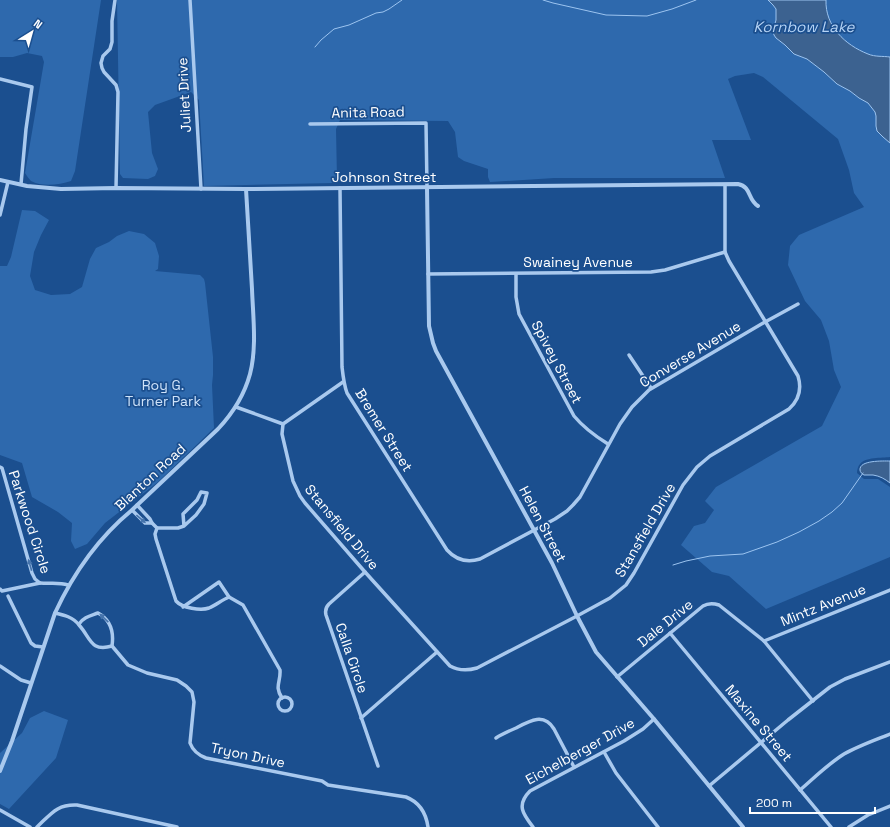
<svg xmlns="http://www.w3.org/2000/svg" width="890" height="827" viewBox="0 0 890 827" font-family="'Space Grotesk',sans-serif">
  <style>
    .green { fill: #2e69ad }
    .water { fill: #3c6290; stroke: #9cc4f0 }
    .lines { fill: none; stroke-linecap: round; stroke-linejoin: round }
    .stream { stroke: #9cc4f0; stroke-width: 1 }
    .minor { stroke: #a9c9ee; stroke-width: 3.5 }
    .tertiary { stroke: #a9c9ee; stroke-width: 4 }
    .oneway { fill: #4674ac }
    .labels { text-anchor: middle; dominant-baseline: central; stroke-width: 3.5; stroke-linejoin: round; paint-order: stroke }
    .street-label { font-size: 14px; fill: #fff; stroke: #1b4f8f }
    .park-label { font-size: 14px; fill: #cfe3fa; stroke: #1b4f8f }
    .water-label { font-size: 15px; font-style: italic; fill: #b5d3f5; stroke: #1b4f8f }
  </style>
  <rect width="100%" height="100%" fill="#1b4f8f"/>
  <g class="green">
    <path d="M0 0H101L75 171 71 181C59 185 42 187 31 181 29 179 27 176 25 173L44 62 42 56 27 53 13 57H0Z"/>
    <path d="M117 0H768L773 5 776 9V20L773 31 776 38 785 45 794 54 807 59 824 72 837 84 850 91 859 98 868 102 875 112 876 116V126L883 137 890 143V457C882 458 865 457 860 464 858 466 857 470 857 473L864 479H878L890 487V557L766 609 729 576 712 572 681 545 694 526 705 523 714 510 705 501 716 487 822 426 841 387 834 370 829 341 821 320 805 301 788 265 790 246 799 235 864 207 854 193 849 170 838 139 763 77 754 73 735 76 728 79 751 140H712L725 178H554L490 182 488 177V169L464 161 458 157 455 132 448 121 340 120 336 129 337 179 333 183 204 186 199 100 191 92 155 105 148 112 152 153 158 169 155 176 148 179 123 178 120 174Z"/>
    <path d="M826 0H890V57C883 56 875 57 868 54 845 45 825 26 826 0Z"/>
    <polygon points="22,210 35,211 49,220 41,235 34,252 30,276 35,290 51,295 70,294 82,287 90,259 96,248 109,242 117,236 129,231 144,234 155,243 159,256 158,269 155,271 200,275 204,279 205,283 213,357 213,375 212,385 214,428 158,482 105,523 87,544 75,549 71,541 72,523 58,512 32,497 22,463 0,455 0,266 7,266 11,257"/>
    <polygon points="44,711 68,720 56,758 9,809 0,804 0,753 22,733 30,718"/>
  </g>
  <g class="water">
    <path d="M768 0H826C825 26 845 45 868 54 875 57 883 56 890 57V143L883 137 877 131 876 126V116L875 112 868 103 859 98 850 91 837 84 824 72 807 59 794 54 785 45 776 38 774 35 773 31 776 20V9L773 5Z"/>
    <path d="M890 461V483C885 479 880 476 873 475 870 475 867 475 864 475 862 474 860 472 860 470 859 460 883 461 890 461Z"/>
  </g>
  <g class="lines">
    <g class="stream">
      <polyline points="543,0 553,3 606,15 647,16 672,9 696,0"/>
      <polyline points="315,47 321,40 334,29 349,25 376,13 383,12 389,9 402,0"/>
      <polyline points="673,565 686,561 710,556 743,554 777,542 799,532 819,521 832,512 842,503 863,473"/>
    </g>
    <g class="minor">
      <polyline points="115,0 112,21 112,42 110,49 103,56 101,63 102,68 104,72 116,85 118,92 116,188"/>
      <polyline points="190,0 201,189"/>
      <polyline points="0,79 32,87 26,129 21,184"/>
      <polyline points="310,124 426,123 427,188"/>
      <path d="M340 188 342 367C343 376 344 385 347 393L447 550C456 560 467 563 480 559L555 519 567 511 573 505 580 497 620 424 632 407 649 390 765 322 798 304"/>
      <polyline points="0,215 8,182"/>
      <polyline points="428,274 651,272 665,270 725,252"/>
      <path d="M516 274V297L519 314 574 416C584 428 595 436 608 444"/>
      <polyline points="629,355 651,388"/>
      <polyline points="236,407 283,424 343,382"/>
      <path d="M283 424 282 434 293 481 300 496 305 503 365 572 450 666C459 671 467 671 477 668L577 616 610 598 626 585 634 573 683 485 697 467 710 456 789 409C799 400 802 389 798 376L729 261 725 252V185"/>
      <polyline points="0,467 2,468 32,573 35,579 40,583 2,591 0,589"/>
      <polyline points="137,505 150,519 152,523 157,528 178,528 184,526 196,515 204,504 207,493 201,492 197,500 183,514 184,526"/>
      <polyline points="132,510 145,523 152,523"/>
      <path d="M157 528 155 534 156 539 176 601C182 608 201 611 209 608 216 605 222 600 229 597L219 582 183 607"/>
      <path d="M365 572 329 604C326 607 325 611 326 615L378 766"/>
      <path d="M40 583C50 584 59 582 68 585"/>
      <polyline points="8,596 31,643 35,646 43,647"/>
      <path d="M229 597 243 605 280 670C281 682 274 686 282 698"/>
      <path d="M55 613C64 615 73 617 79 625 91 638 90 652 112 646"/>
      <path d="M79 624C84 617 90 616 98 613 111 620 114 632 112 646L128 665 147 673 177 680 186 686 192 692 194 702 190 743C193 751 198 755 206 758L322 781 328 785 406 797C419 802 426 813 428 827"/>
      <polyline points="670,633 831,827"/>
      <polyline points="764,641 890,590"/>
      <polyline points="0,666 21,680 31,683"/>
      <path d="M617 677 703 606C708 603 713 603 719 605L764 641 813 701"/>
      <circle cx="285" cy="704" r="7"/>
      <polyline points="361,718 437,652"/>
      <path d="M496 738C502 734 509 731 516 728 529 721 544 712 554 729L574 767"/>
      <polyline points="604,752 616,773 658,827"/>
      <polyline points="709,786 788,720 830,687 845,679 890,662"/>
      <path d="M800 790C814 778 828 764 844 754 858 746 875 740 890 734"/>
      <polyline points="0,810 30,827"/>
      <path d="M37 827C51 814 57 804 77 805L177 827"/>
      <path d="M533 827C523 814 516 805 530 791L624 741 643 729 654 719"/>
      <polyline points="849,827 868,815 890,806"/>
    </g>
    <g class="tertiary">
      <path d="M0 180 27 186 61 189 116 188 246 189 738 184C752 187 747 199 758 206"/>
      <polyline points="427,188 429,326 433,343 436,351 552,563 577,616 596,652 654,719 743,827"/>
      <path d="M0 771 12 741 55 613C73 574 98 538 132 510L218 429C233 413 244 396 250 374 257 347 253 317 252 289 250 256 248 222 246 189"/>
    </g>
  </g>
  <defs><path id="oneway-solid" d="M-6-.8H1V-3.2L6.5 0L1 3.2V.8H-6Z"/></defs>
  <g class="oneway">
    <use href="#oneway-solid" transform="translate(141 519) rotate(40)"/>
    <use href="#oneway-solid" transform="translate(30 565) rotate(-106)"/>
    <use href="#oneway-solid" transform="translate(104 618) rotate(-136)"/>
  </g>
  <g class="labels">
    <g class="street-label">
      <text transform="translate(184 95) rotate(-93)">Juliet Drive</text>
      <text transform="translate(368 112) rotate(-1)">Anita Road</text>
      <text x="384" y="177">Johnson Street</text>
      <text x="578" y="262">Swainey Avenue</text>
      <text transform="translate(690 354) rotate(-31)">Converse Avenue</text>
      <text transform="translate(557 362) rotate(62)">Spivey Street</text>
      <text transform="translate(384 430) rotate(58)">Bremer Street</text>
      <text transform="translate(150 477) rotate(-43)">Blanton Road</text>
      <text transform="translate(30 522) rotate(72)">Parkwood Circle</text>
      <text transform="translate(543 524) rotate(62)">Helen Street</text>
      <text transform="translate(342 527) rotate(50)">Stansfield Drive</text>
      <text transform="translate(645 530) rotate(-60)">Stansfield Drive</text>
      <text transform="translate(823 605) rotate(-22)">Mintz Avenue</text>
      <text transform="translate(665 623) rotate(-39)">Dale Drive</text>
      <text transform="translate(352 658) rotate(71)">Calla Circle</text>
      <text transform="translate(759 723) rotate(50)">Maxine Street</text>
      <text transform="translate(580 751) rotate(-29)">Eichelberger Drive</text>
      <text transform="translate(248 755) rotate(12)">Tryon Drive</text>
    </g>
    <g class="park-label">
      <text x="163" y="385">Roy G.<tspan x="163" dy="16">Turner Park</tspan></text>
    </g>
    <g class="water-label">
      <text x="804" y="26">Kornbow Lake</text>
    </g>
  </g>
  <g transform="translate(32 32) rotate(37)" stroke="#1b4f8f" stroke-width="3" paint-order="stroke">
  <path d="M0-3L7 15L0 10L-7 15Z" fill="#ffffff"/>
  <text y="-6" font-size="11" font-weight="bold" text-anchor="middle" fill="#ffffff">N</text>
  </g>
  <path d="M750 807v6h125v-6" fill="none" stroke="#ffffff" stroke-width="2"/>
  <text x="756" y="807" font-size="12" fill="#ffffff" stroke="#1b4f8f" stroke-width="3" paint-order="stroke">200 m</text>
</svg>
